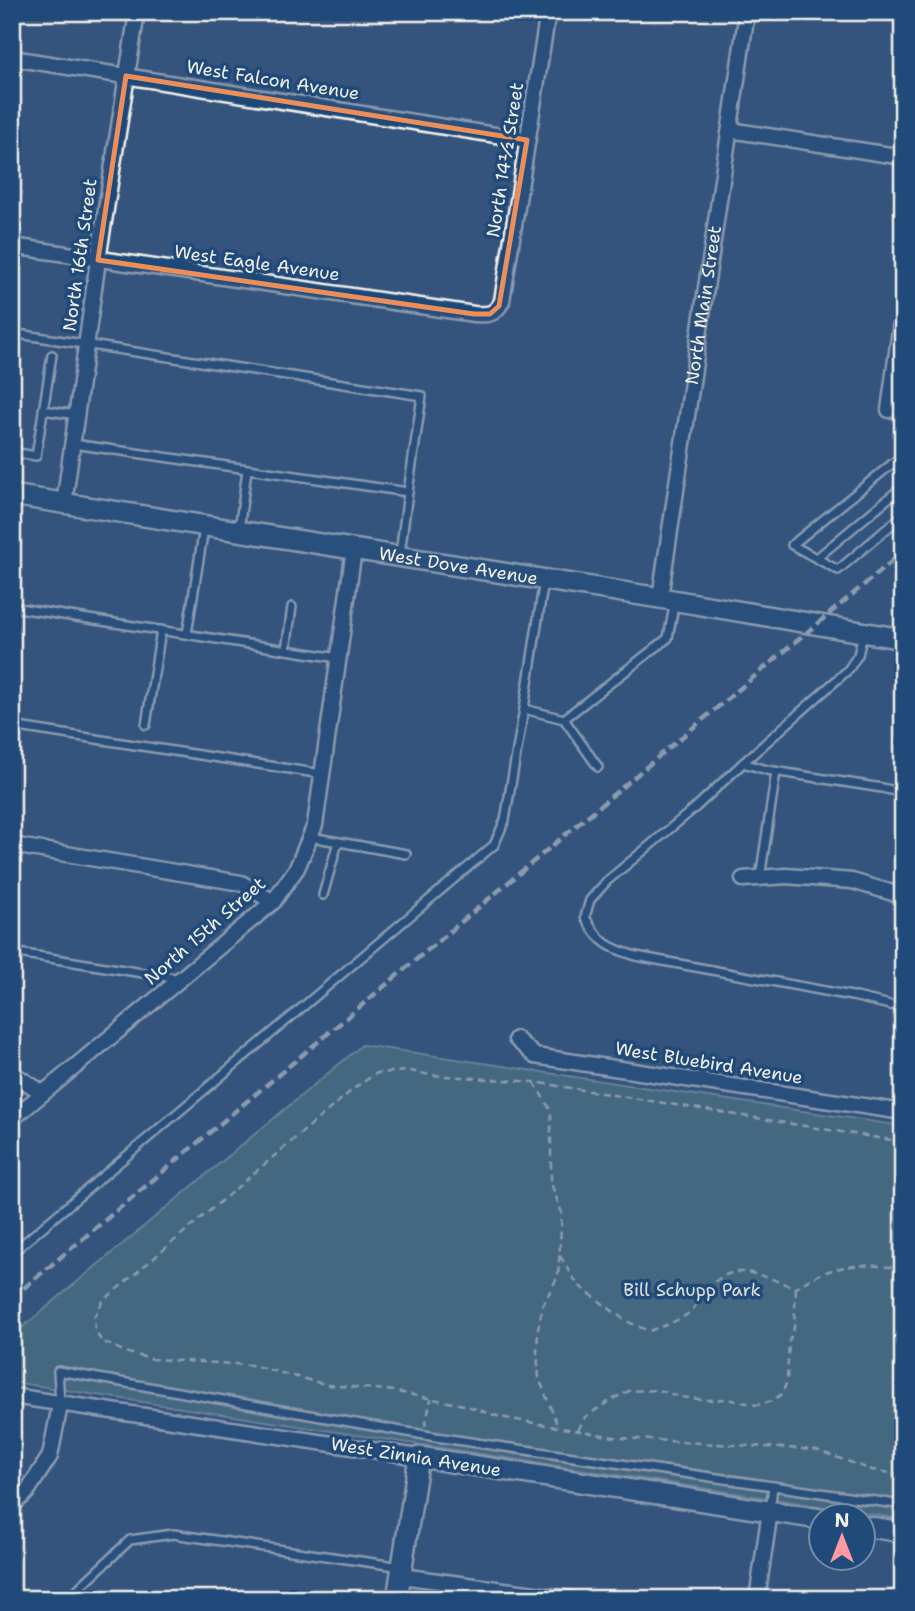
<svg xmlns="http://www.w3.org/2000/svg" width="915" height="1611" viewBox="0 0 915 1611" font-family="'Shantell Sans',sans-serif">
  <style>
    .green { fill: #5a8086; stroke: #a7b8b7; stroke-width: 2 }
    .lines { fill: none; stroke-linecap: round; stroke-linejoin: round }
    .lane-casing { stroke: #f4f1e8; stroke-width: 12 }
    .street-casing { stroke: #f4f1e8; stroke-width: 19 }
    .secondary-casing { stroke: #f4f1e8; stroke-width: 24 }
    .path { stroke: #f4f1e8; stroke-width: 2.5; stroke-dasharray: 7 5; stroke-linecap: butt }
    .lane { stroke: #1f4a7a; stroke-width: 7 }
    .street { stroke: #1f4a7a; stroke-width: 14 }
    .secondary { stroke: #1f4a7a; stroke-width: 19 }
    .rail { stroke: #f4f1e8; stroke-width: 4.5; stroke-dasharray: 10 5; stroke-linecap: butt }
    .marked { fill: none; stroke: #ec8e59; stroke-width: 5; stroke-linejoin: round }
    .labels { text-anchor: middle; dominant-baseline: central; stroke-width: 7; stroke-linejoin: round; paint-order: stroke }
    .street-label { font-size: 18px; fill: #f4f1e8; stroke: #1f4a7a }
    .park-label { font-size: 18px; fill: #dde0d9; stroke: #1f4a7a }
  </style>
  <rect width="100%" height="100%" fill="#34547e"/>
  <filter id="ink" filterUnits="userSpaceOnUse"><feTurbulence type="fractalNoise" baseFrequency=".0143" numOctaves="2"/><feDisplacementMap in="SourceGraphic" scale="14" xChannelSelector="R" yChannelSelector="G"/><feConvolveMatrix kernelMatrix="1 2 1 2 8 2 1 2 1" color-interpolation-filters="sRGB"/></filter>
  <g filter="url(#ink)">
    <polygon class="green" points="362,1045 903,1126 903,1519 12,1382 12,1336"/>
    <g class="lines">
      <g class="lane-casing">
        <g id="lane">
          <polyline points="12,333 422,396 408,492"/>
          <polyline points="43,410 76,415"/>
          <polyline points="73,444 408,492 400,554"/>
          <polyline points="12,452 36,456 52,355"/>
          <polyline points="903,455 792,545 838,570 903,515"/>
          <polyline points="239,530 247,470"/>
          <polyline points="817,558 903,486"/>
          <polyline points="544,580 524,709 564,719 668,638 675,601"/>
          <polyline points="12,607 338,658"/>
          <polyline points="187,634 204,528"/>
          <polyline points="863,634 858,655 848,670 743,763 767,770 882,788 903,793"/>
          <polyline points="286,650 292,607"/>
          <polyline points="564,719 598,767"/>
          <polyline points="146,725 161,630"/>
          <polyline points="12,726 322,774"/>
          <path d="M743 763 696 807 607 881 590 900 585 917C599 943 609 948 636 956L852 996 903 1008"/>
          <polyline points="311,837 406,854"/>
          <polyline points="760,878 776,772"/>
          <polyline points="323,895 338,842"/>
          <polyline points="12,952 180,979"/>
          <polyline points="12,1253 494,845 505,820 524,709"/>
          <polyline points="60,1404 58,1371 436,1437 903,1505"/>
          <polyline points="770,1510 773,1486"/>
          <polyline points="67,1599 130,1540 173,1534 402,1567"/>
        </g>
      </g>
      <g class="street-casing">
        <g id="street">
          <polyline points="12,58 527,140"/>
          <polyline points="730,130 903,157"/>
          <path d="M12 246 474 314C488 315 495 315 502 301L548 12"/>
          <polyline points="889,410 903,308"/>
          <polyline points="64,504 98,260 137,12"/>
          <path id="s1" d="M660 598 747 12"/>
          <polyline points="12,845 241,883 273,902"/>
          <polyline points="743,879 786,876 852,881 903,896"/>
          <polyline points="516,1039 535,1056 903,1112"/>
          <polyline points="12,1073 43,1093"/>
          <polyline points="12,1119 273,902 297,868 315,825 354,549"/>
          <polyline points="12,1396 419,1457"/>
          <polyline points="12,1506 26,1493 50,1456 60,1405"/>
          <polyline points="401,1576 572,1599"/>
          <polyline points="757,1599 770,1511"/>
        </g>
      </g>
      <g class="secondary-casing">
        <g id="secondary">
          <path id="s2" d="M12 495 660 598 903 639"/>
          <polyline points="862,1526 903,1532"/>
          <polyline points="397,1599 419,1457 820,1519"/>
        </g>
      </g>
      <g class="path">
        <polyline points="534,1082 551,1111 551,1183 562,1213 558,1276 543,1305 538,1329 537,1351 539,1378 558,1427"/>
        <polyline points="903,1142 534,1082 430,1075 410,1071 377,1073 357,1086 103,1301 94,1317 95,1329 101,1341 128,1353 152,1359 251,1365 328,1385 387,1390 464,1405 500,1417 620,1438 816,1450 872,1470 903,1475"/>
        <path d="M560 1256 578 1285 626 1321 649 1331C663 1326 677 1322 689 1313 697 1306 699 1299 704 1291 711 1283 727 1272 737 1272 756 1271 778 1282 796 1288 829 1264 863 1262 903 1269"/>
        <polyline points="425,1426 431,1399"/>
        <polyline points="578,1430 585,1417 611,1400 629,1391 658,1390 681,1397 706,1400 727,1399 757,1405 772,1401 782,1394 787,1381 789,1342 794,1328 796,1288"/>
      </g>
      <use href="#lane" class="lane"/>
      <use href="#street" class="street"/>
      <use href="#secondary" class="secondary"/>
      <polyline class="rail" points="12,1298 903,552"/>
    </g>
  </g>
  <path d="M0 0H915V1611H0ZM126 76 527 140 499 306 490 314H474L98 260Z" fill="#34547e" fill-opacity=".55" fill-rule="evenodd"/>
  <path class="marked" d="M126 76 527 140 499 306 490 314H474L98 260Z"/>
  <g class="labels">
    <g class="street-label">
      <text transform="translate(273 80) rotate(9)">West Falcon Avenue</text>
      <text transform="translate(505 160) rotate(-81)">North 14½ Street</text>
      <text transform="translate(80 255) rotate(-82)">North 16th Street</text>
      <text transform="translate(257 263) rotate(8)">West Eagle Avenue</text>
      <text stroke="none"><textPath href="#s1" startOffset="296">North Main Street</textPath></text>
      <text stroke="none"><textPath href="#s2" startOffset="452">West Dove Avenue</textPath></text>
      <text transform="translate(205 931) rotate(-41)">North 15th Street</text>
      <text transform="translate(709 1063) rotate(9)">West Bluebird Avenue</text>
      <text transform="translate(416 1457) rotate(9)">West Zinnia Avenue</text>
    </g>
    <g class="park-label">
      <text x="692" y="1290">Bill Schupp Park</text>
    </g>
  </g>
  <rect width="915" height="1611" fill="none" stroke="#1f4a7a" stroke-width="42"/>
  <rect x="21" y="21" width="873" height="1569" fill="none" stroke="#f4f1e8" stroke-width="2.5" filter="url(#ink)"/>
  <g transform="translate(842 1537)"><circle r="33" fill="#1f4a7a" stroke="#748da6" stroke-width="2"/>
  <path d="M0-5L12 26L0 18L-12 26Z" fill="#ff9aa2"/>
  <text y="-10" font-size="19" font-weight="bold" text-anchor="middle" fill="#f4f1e8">N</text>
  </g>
</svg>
